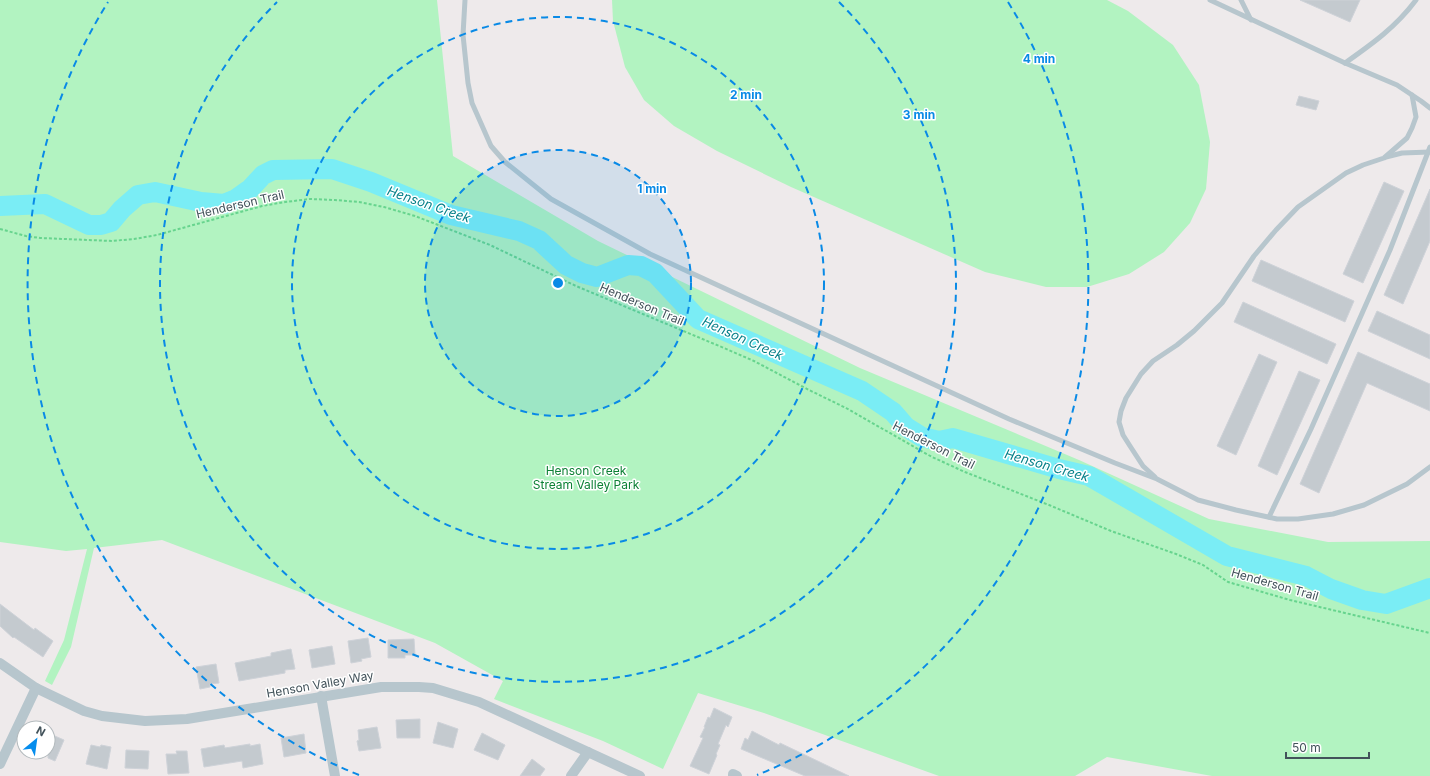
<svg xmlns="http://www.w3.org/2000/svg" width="1430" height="776" viewBox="0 0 1430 776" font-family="Inter,sans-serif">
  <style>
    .green { fill: #b2f3c1 }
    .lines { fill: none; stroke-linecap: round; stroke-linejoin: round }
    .river { stroke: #7aedf5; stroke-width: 20 }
    .building { fill: #c4cacf; stroke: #ced2d8 }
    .path { stroke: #67d48e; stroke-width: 2; stroke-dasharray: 3 2; stroke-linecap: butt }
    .lane { stroke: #b7c6cd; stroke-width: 5 }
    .street { stroke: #b7c6cd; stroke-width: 10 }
    .ring { fill: none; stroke: #098ae6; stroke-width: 2; stroke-dasharray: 7 5 }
    .labels { text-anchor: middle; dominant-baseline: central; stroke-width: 3; stroke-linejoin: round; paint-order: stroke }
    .street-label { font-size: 12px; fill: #42525a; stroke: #fff }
    .park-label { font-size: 12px; fill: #0d8135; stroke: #fff }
    .water-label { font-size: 13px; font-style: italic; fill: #047f88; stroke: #fff }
    .centre { fill: #098ae6; stroke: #fff; stroke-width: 2 }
    .ring-label { font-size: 12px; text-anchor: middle; font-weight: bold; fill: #098ae6; stroke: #fff; stroke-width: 3; stroke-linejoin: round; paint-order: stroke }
  </style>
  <rect width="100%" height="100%" fill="#eeeaeb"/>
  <g class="green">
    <polygon points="0,0 437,0 453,156 598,241 860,368 1079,460 1209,519 1328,542 1430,541 1430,776 1212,776 1107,757 1075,776 939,776 764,713 698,693 663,769 603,741 494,699 503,681 435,643 162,540 94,548 71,647 52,685 45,681 64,640 87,549 66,551 0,542"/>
    <polygon points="612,0 1107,0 1128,11 1173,45 1199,85 1210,142 1206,189 1190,223 1164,252 1129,274 1087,287 1046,287 985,272 791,187 717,151 674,126 644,100 625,67 613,21"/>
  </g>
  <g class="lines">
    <polyline class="river" points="0,206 45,204 89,225 101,225 111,222 122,209 138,195 155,192 201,202 224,204 236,199 250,189 263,175 273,170 332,169 371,182 451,215 519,231 539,240 566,265 582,273 597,277 628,265 641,266 655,273 698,319 862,391 893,412 906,427 922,437 939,441 953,438 1059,469 1089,476 1227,556 1306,576 1331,589 1362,600 1386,604 1430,588"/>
  </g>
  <g class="building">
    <polygon points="1300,0 1360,0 1350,22"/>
    <polygon points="1299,96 1319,101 1316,110 1296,105"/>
    <polygon points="1384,182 1404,191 1363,283 1343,274"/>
    <polygon points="1430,189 1430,241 1403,304 1384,295"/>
    <polygon points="1261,260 1354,301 1345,322 1252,281"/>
    <polygon points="1243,302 1336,344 1327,364 1234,322"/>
    <polygon points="1377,311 1430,335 1430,359 1368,331"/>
    <polygon points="1358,352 1430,384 1430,411 1367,383 1319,493 1300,484"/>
    <polygon points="1259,354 1277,362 1236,455 1217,446"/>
    <polygon points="1299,371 1320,380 1277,475 1258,466"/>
    <polygon points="0,604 34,630 35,628 53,641 43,657 14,637 13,638 0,626"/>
    <polygon points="368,638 371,657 361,659 362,661 351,663 348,641"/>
    <polygon points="414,639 415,655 405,655 405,658 388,658 388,640"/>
    <polygon points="332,646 335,664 312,668 309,650"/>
    <polygon points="291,649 295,669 285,670 285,673 239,681 235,663 271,656 271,653"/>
    <polygon points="216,664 219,683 210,684 210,687 200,689 196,667"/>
    <polygon points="714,708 732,717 728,727 726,725 718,744 720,745 716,754 717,755 709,774 690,766 703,738 700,737 705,727 704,727 708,717 710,718"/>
    <polygon points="420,719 420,738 397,738 396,720"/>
    <polygon points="438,722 458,729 453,748 433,743"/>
    <polygon points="377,727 381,748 359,751 357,741 359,740 358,730"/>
    <polygon points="752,731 779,745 780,743 849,776 805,776 741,749 745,738 748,740"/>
    <polygon points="48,733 64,740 55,761 48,758"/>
    <polygon points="482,733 505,745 498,760 474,750"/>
    <polygon points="304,734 306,753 284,757 281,738"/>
    <polygon points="250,744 250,746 260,744 263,764 243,768 242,761 204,767 201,749 224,745 225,748"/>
    <polygon points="91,745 100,747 101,745 111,747 107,769 86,764"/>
    <polygon points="126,750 149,751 148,769 125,768"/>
    <polygon points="176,751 187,751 189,773 168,774 166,754 177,754"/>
    <polygon points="532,759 545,769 540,776 520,776"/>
  </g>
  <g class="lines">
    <polyline class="path" points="0,229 26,236 40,238 112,241 134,239 157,235 262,206 285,202 310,199 335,200 359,202 384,207 415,216 490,245 576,286 724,348 754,361 809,390 846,408 932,457 965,472 1049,505 1111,531 1176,554 1203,565 1228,582 1290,600 1430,633"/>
    <g class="lane">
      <polyline points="465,0 463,35 468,83 472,103 491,146 505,162 551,199 650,254 1009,419 1115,463 1157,479 1198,500 1236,510 1277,519 1298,519 1333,514 1364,505 1407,484 1430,467"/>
      <polyline points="1210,0 1345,63 1397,85 1421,101 1430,108"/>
      <polyline points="1241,0 1251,20"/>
      <path d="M1345 63C1372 44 1396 27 1416 0"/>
      <polyline points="1386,157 1402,153 1430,152"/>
      <polyline points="1155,477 1143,466 1130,446 1123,435 1119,422 1121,411 1126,398 1141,374 1153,361 1177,345 1194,331 1222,303 1254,256 1276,230 1298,207 1346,173 1363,165 1384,158 1407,138 1412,128 1416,117 1412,95"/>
      <polyline points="1269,517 1311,429 1390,250 1430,147"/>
    </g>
    <g class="street">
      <polyline points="0,663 36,688 84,711 102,716 145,721 187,719 381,687 419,687 433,688 479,702 640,776"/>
      <polyline points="321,696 335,776"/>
      <polyline points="0,764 36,688"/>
      <polyline points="571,776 588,752"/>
      <polyline points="733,776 733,774 737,776"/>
    </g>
  </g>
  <circle cx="558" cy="283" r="133" fill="#098ae6" fill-opacity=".12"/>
  <g class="ring">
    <circle cx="558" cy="283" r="133"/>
    <circle cx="558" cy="283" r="266"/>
    <path d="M839 2A398 398 0 1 1 277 2"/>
    <path d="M359 775A531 531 0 0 1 108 2M1008 2A531 531 0 0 1 757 775"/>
  </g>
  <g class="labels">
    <g class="street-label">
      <text transform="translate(240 204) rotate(-13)">Henderson Trail</text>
      <text transform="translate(642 304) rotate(23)">Henderson Trail</text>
      <text transform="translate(934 445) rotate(27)">Henderson Trail</text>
      <text transform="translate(1275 584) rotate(16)">Henderson Trail</text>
      <text transform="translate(320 684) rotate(-10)">Henson Valley Way</text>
    </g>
    <g class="park-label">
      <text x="586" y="470">Henson Creek<tspan x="586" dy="14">Stream Valley Park</tspan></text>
    </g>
    <g class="water-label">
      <text transform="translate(429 204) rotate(19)">Henson Creek</text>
      <text transform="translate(743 338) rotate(24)">Henson Creek</text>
      <text transform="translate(1047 465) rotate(16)">Henson Creek</text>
    </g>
  </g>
  <circle cx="558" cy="283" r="6" class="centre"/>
  <g class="ring-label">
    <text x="1039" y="63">4 min</text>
    <text x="746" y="99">2 min</text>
    <text x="919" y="119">3 min</text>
    <text x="652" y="193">1 min</text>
  </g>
  <g transform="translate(36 740) rotate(29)"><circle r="19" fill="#ffffff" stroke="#b3babd"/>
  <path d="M0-3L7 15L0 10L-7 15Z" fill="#068ded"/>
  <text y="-6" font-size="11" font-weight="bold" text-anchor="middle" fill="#42525a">N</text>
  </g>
  <path d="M1286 752v6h83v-6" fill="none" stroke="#42525a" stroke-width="2"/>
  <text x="1292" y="752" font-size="12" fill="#42525a" stroke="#ffffff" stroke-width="3" paint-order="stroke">50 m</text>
</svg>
